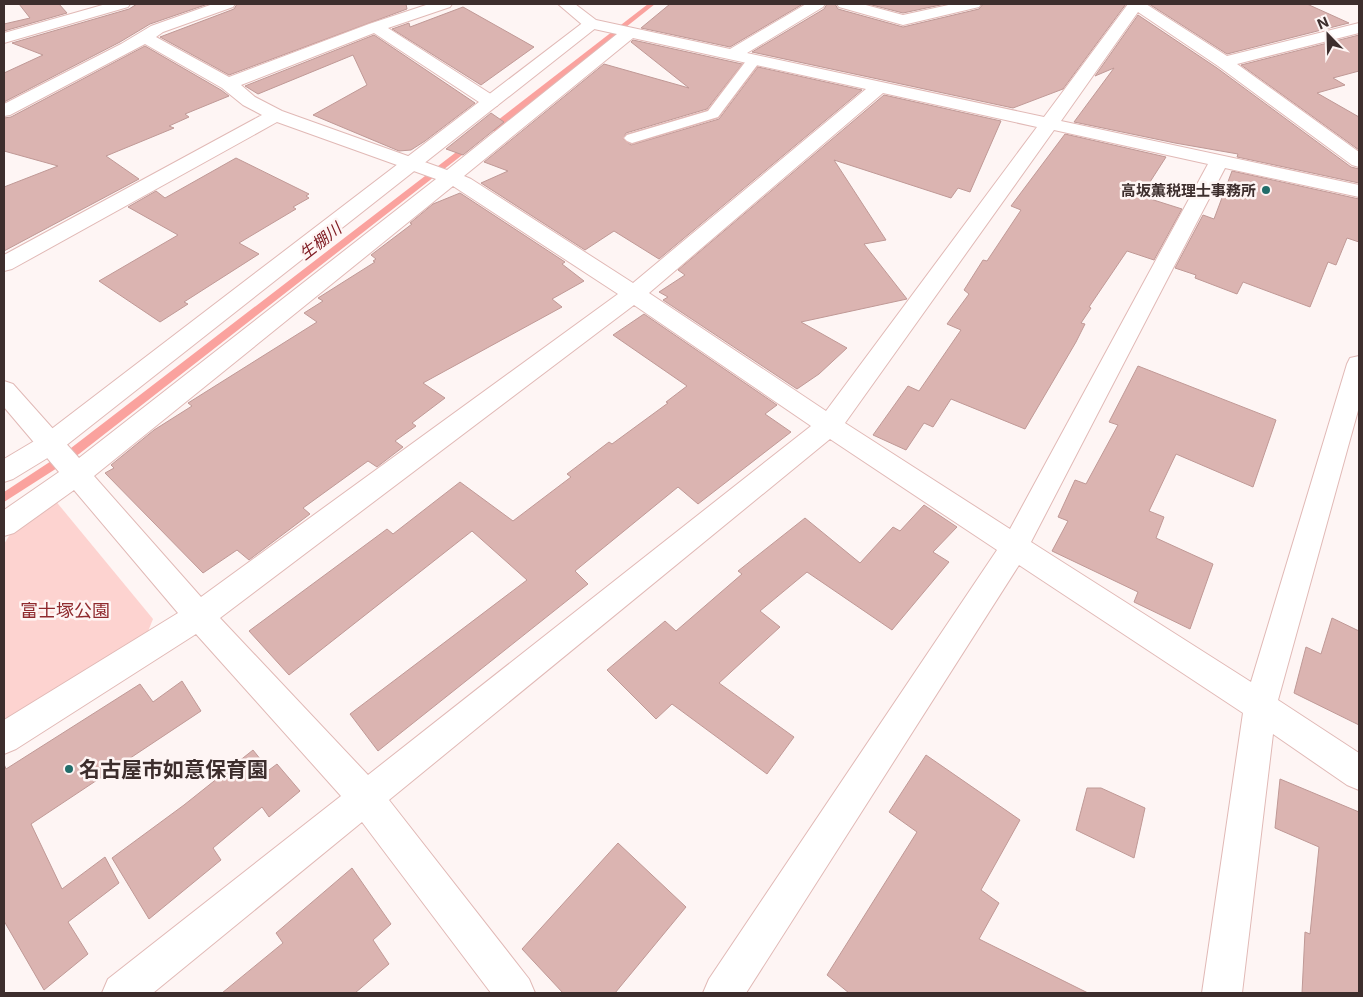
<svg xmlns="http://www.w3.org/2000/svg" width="1363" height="997" viewBox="0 0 1363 997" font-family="Inter,'Noto Sans JP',sans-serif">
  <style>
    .green { fill: #fdd3d0 }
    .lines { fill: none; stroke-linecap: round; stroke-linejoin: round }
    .stream { fill: #faa29e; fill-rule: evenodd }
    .building { fill: #dbb4b1; stroke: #c09996 }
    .service-casing { stroke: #e1b9b6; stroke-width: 3 }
    .minor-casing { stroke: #e1b9b6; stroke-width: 2 }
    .tertiary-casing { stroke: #e1b9b6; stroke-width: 2 }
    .service { fill: #fff; fill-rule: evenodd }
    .minor { fill: #fff; fill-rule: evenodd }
    .tertiary { fill: #fff; fill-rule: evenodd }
    .poi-dot { fill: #226d6a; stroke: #fef5f4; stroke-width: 2 }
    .labels { text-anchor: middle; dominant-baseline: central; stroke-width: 5; stroke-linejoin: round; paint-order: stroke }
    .far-poi-label { font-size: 15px; font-weight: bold; fill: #3d2e2d; stroke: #fef5f4; text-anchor: end }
    .far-water-label { font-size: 16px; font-style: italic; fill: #7e1920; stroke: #fef5f4 }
    .park-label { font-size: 18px; fill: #8f2a2e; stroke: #fef5f4 }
    .near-poi-label { font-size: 21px; font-weight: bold; fill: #3d2e2d; stroke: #fef5f4; text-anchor: start }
  </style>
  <rect width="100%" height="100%" fill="#fef5f4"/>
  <polygon class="green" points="54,499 153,619 147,634 4,720 4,544 19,520"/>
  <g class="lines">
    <g class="stream">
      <polygon points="648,4 655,4 495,131 489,131 489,127"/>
      <polygon points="468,143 475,145 79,454 4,502 4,492 71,448"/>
    </g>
  </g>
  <g class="building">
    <polygon points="19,4 59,4 67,13 4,31 4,24 30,18"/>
    <polygon points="137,4 208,4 150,24 120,42 4,102 4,73 43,55 12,43 129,9"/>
    <polygon points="237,4 406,4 407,9 229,75 160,37 234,9"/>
    <polygon points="670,4 803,4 730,47 641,28"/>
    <polygon points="827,4 835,4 838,9 903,27 979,9 983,4 1126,4 1063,89 1013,108 752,52 824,9"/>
    <polygon points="868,4 945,4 903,13"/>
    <polygon points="1149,4 1307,4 1349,23 1227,54"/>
    <polygon points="463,7 479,16 534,47 481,85 392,29 409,23 410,27"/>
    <polygon points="1138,15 1217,68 1351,167 1359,169 1359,183 1237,157 1238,154 1175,143 1074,122 1114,68 1095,76"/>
    <polygon points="374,35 475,103 425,141 411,150 399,151 313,115 367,85 353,55 258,94 245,86"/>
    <polygon points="1359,35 1359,71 1333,78 1345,85 1317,93 1359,117 1359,150 1241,65"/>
    <polygon points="633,40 742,64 707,109 626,133 623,139 631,145 719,119 758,67 862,90 659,259 614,231 585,250 481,183 508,171 484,162 604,64 689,88 631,42"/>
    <polygon points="145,46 221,90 229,96 185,114 189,117 169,126 174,128 106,156 139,179 4,251 4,187 58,166 4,151 4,118 11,117"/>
    <polygon points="884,95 1001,121 970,192 958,188 951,198 834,160 886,240 864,244 907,299 801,322 847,348 819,374 797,389 663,300 668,297 659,292 685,275 678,270"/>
    <polygon points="491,113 504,122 463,155 446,149"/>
    <polygon points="1065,134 1166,157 1141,196 1182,209 1154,260 1127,251 1089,307 1091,308 1081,323 1085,324 1076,342 1025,429 951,399 933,427 924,423 906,450 873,435 908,386 919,391 961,330 947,324 969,294 964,290 983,260 987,261 1021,210 1011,206"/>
    <polygon points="236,158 309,194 306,196 309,198 293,207 296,209 239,243 259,254 184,302 188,304 160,322 99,281 178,235 128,207 156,191 165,198"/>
    <polygon points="1232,171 1359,199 1359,242 1347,238 1336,265 1328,262 1310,307 1243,282 1237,294 1195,278 1196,275 1175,268 1203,215 1214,219"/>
    <polygon points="460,193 565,262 562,264 584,281 552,299 562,307 423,383 445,398 412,423 416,426 395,441 403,447 377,467 368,461 303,508 310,514 249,560 237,550 203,573 105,473 114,468 111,465 154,430 192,406 188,403 317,322 304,313 323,301 318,298 375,262 373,261 376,259 371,255 412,224 410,223 433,204"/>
    <polygon points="644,314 777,405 765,414 791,432 698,504 678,487 575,571 588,584 378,751 350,714 527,580 472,531 289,675 249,631 387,529 393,534 460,482 513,521 571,477 567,474 609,442 612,444 668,403 666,402 687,386 613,335"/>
    <polygon points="1138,366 1276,420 1253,487 1176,454 1149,511 1164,517 1156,538 1213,564 1190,629 1134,602 1138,592 1052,551 1068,521 1058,517 1075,480 1086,484 1118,425 1109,422"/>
    <polygon points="924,505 957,527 933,552 949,562 892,630 807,572 760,611 780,627 719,683 794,737 767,774 672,704 656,719 607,670 665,621 676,631 742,574 738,571 805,518 860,563 893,527 900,531"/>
    <polygon points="1332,618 1359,631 1359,725 1294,693 1306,647 1321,654"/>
    <polygon points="182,681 201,711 31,824 62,889 105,857 119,883 68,922 88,954 44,990 4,921 4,764 6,769 140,684 153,702"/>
    <polygon points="253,750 269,770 277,764 300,791 269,817 262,807 213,848 221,860 149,919 112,858 184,805"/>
    <polygon points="926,755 1020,820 981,890 999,903 979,939 1088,993 849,993 827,975 917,832 889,812"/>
    <polygon points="1280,779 1359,812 1359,993 1302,993 1305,932 1310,934 1319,847 1275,828"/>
    <polygon points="1087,788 1101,788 1145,808 1134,858 1076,830"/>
    <polygon points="618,843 686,907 615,993 563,993 522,949"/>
    <polygon points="352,868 391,924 373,940 389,964 355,993 222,993 283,943 276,933"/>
  </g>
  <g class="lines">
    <g class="service-casing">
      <polygon id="service" points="754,56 761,60 718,117 632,143 627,141 624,138 627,135 708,111 749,57"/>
    </g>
    <g class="minor-casing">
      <g id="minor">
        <polygon points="106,4 130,4 128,7 4,43 4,33"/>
        <path d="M213 4H235L233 7 163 32 156 37 229 77 369 24 429 4H452L450 7 388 28 497 98 500 102 497 106 491 107 485 106 374 33 241 85 255 97 282 111 447 170 617 34 585 27 558 4H575L596 20 730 49 806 4H825L823 7 747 53 1044 117 1128 4H1146L1227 56 1359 23V33L1237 64 1359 152V167L1352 165 1218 66 1138 12 1061 121 1359 185V197L1225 168 1031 542 1251 682 1347 364 1350 358 1359 356V407L1278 700 1359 753V790L1347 785 1273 734 1242 993H1202L1243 713 1019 565 746 993H703L709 979 997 550 830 439 389 800 529 979 535 993H491L362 822 153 993H102L108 979 341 796 196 634 16 749 4 754V720L178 613 74 490 14 533 4 536V510L59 472 4 407V381L13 384 79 458 436 179 277 122 12 269 4 271V255L262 115 243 105 222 88 145 44 10 115 4 116V104L121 44 151 26ZM633 38 866 89 633 283 471 179 464 176ZM883 93 1037 127 826 411 649 293ZM1054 130 1208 164 1010 529 845 423ZM453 186 618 294 201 597 94 476ZM634 305 811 426 368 775 220 618Z"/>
        <polygon points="837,4 862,4 903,15 953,4 981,4 979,7 903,25 839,7"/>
      </g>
    </g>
    <g class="tertiary-casing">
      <polygon id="tertiary" points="591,19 597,21 599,24 597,27 59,451 13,479 4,482 4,459 41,437 585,21"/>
    </g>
    <use href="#service" class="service"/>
    <use href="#minor" class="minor"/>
    <use href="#tertiary" class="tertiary"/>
  </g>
  <g class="poi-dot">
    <circle cx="1266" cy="190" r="5"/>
    <circle cx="69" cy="769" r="5"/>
  </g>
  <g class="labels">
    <g class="far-poi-label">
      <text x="1256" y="190">高坂薫税理士事務所</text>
    </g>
    <g class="far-water-label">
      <text transform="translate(320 241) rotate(-38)">生棚川</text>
    </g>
    <g class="park-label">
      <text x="65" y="610">富士塚公園</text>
    </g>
    <g class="near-poi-label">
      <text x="79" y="769">名古屋市如意保育園</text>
    </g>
  </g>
  <rect width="1363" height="997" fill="none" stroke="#3d2e2d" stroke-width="10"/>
  <g transform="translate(1328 35) rotate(337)" stroke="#fef5f4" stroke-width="4" paint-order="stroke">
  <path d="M0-4L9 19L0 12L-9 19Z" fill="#3d2e2d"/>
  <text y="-8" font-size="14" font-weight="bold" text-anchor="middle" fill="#3d2e2d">N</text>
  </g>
</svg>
